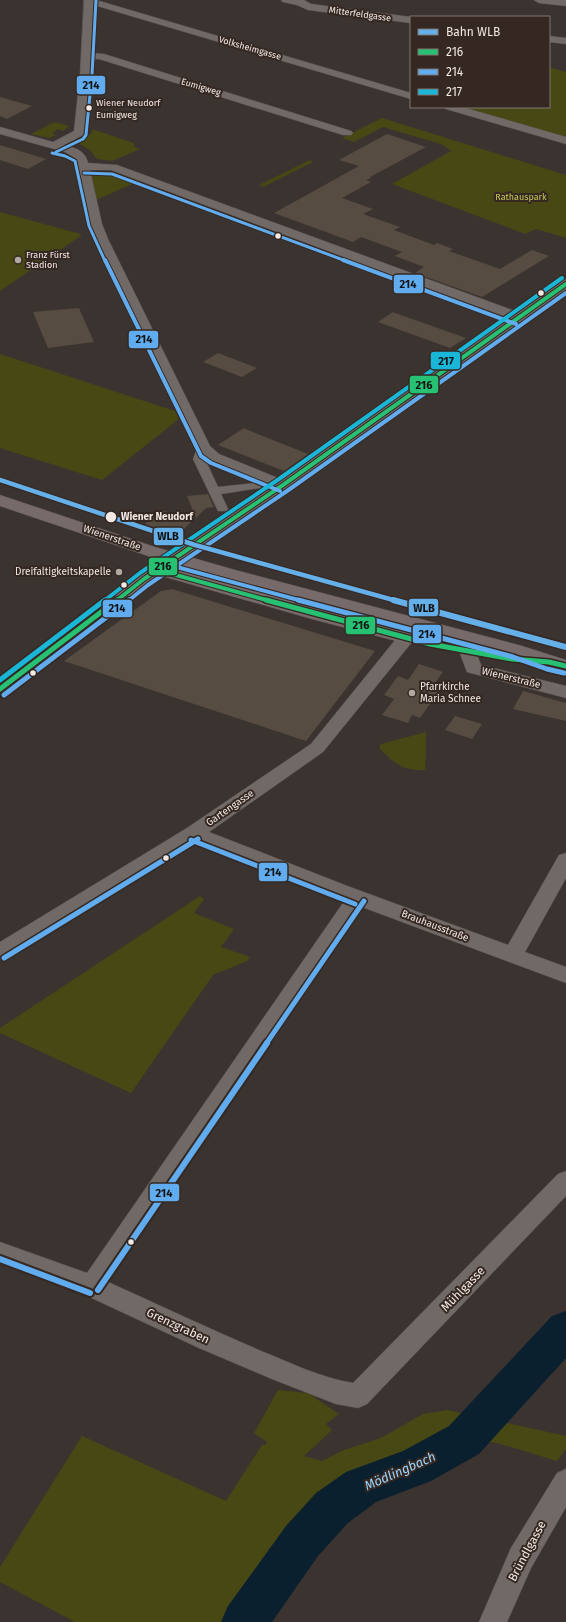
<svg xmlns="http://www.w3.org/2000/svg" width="566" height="1622" viewBox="0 0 566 1622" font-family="'Fira Sans',sans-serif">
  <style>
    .green { fill: #474814 }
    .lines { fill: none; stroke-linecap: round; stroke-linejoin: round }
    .river { fill: #0a202e; fill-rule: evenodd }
    .building { fill: #574c41 }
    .pedestrian-casing { stroke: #58514e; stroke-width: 1 }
    .minor-casing { stroke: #58514e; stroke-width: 1 }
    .tertiary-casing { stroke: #58514e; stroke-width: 1 }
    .primary-casing { stroke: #58514e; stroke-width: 1 }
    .pedestrian { fill: #706966; fill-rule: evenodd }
    .minor { fill: #706966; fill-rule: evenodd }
    .tertiary { fill: #706966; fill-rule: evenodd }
    .primary { fill: #776a6a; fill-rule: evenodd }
    .bus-1-far1-casing { stroke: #352822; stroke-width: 6 }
    .bus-1-casing { stroke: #352822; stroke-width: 8 }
    .bus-2-far3-casing { stroke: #352822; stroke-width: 5 }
    .bus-2-far2-casing { stroke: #352822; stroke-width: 6 }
    .bus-2-far1-casing { stroke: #352822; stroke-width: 8 }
    .bus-2-casing { stroke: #352822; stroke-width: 10 }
    .bus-3-far1-casing { stroke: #352822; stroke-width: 6 }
    .bus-3-casing { stroke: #352822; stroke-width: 8 }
    .bus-1-far1 { stroke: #26c172; stroke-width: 4 }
    .bus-1 { stroke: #26c172; stroke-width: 5 }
    .bus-2-far3 { stroke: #60acee; stroke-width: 3 }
    .bus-2-far2 { stroke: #60acee; stroke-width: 4 }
    .bus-2-far1 { stroke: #60acee; stroke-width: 5 }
    .bus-2 { stroke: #60acee; stroke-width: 6 }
    .bus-3-far1 { stroke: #1ab6d8; stroke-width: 4 }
    .bus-3 { stroke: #1ab6d8; stroke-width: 5 }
    .rail-1-far1-casing { stroke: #352822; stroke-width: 7 }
    .rail-1-casing { stroke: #352822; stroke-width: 9 }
    .rail-1-far1 { stroke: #66b0ea; stroke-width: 4.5 }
    .rail-1 { stroke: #66b0ea; stroke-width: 6 }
    .bus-dot { fill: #f2e8e4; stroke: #352822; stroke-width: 1.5 }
    .poi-dot { fill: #b2a9a5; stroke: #352822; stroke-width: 1.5 }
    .labels { text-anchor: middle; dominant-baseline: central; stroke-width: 4; stroke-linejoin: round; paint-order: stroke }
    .far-street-label { font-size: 9px; fill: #f2e8e4; stroke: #352822 }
    .bus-label { font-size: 9px; fill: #f2e8e4; stroke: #352822; text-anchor: start }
    .far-park-label { font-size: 9px; fill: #c6ca55; stroke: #352822 }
    .far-poi-label { font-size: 9px; fill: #f2e8e4; stroke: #352822; text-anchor: start }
    .stop-label { font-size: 10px; font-weight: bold; fill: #f2e8e4; stroke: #352822; text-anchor: start }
    .street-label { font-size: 10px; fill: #f2e8e4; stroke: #352822 }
    .poi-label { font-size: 10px; fill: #f2e8e4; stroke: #352822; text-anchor: end }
    .near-street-label { font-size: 12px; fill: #f2e8e4; stroke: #352822 }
    .near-water-label { font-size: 13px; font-style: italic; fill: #99d5fe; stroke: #352822 }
    .line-badge { stroke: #352822; stroke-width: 1.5 }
    .pale-badge-label { font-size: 11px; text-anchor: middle; font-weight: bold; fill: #111 }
  </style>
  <rect width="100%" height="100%" fill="#3b3330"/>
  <g class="green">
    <polygon points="549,67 566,72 566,139 459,107 549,107"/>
    <polygon points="382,118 566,175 566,238 536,229 525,234 392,184 451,151 441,144 383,127 354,142 342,138"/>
    <polygon points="55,122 69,126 63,131 58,129 52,133 56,135 49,138 31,134"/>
    <polygon points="92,129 134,143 134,147 140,149 112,161 97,159 90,150 80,144 79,142 92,133"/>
    <polygon points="310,160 313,162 263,187 259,185"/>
    <polygon points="102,172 111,172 139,181 96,200 92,176 94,174"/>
    <polygon points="0,212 77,233 82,235 0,291"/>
    <polygon points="0,354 175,411 179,419 102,480 0,448"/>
    <path d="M426 732C426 738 426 767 425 770 403 771 395 764 380 749V745L385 743Z"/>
    <polygon points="200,896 204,899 194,913 234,929 221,947 250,957 247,961 213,975 131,1093 0,1033 0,1028"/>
    <polygon points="278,1390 308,1393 339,1414 326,1424 332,1430 304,1456 322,1461 344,1450 381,1438 423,1414 447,1410 566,1436 566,1449 557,1461 497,1443 462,1438 416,1466 360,1484 332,1508 299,1540 240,1622 75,1622 0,1582 0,1567 82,1436 226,1501 262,1445 265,1445 267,1442 254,1433"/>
  </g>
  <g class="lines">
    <polygon class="river" points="566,1311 566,1358 479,1454 431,1481 376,1502 348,1523 318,1556 272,1622 221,1622 228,1606 286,1526 316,1493 346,1472 403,1451 449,1426 552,1316"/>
  </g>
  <g class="building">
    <polygon points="0,97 32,106 7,119 0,116"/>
    <polygon points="387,134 426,147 370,177 371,178 366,180 371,182 342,198 373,209 363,214 400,227 394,230 434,245 437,243 453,249 449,251 500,269 532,250 549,256 482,297 415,273 424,267 395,256 402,252 361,237 353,242 274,213 359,166 339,160"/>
    <polygon points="0,145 46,159 28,169 0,160"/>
    <polygon points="79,308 94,342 48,348 33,312"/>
    <polygon points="393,312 398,314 466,338 450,348 378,322"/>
    <polygon points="218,353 257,368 242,377 203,362"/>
    <polygon points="244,428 248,430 308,454 284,471 218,445"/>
    <polygon points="208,494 214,507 206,508 196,518 187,496"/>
    <polygon points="161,510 193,520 181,532 167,527 163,530 145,524"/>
    <polygon points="172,589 375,651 306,741 64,661 161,591"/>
    <polygon points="419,664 443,672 432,687 440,690 420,718 412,715 408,723 382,715 394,699 384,695 398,676 408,680"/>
    <polygon points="523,691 566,703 566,721 513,709"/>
    <polygon points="455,716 482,724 472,739 445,730"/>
  </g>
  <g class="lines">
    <g class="pedestrian-casing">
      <polygon id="pedestrian" points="203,443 208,446 205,459 218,487 256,483 260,484 262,486 260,488 221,494 228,509 226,511 218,511 193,459 198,446"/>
    </g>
    <g class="minor-casing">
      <g id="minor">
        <path d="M84 0H96L411 93V99L94 5 91 53 104 54 351 131 353 133 351 135H343L99 59H91L85 133 83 135 64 145C75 148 85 150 88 163L117 165 523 314 525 317 523 320H513L111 170H90L102 224 108 239 210 446 219 454 288 482 291 485 288 488 283 490 278 488 209 460 202 455 196 446 96 239 90 224 75 158 65 152 0 134V127L53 142 74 131 80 75Z"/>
        <polygon points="281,0 304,0 311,4 411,17 411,23 308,10 297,5 283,2"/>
        <polygon points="534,0 566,0 566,6 539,3"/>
        <polygon points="549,36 566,38 566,44 549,42"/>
        <polygon points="445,107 462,107 566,137 566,144 446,109"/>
        <path d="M406 633 412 634 415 638 412 642 323 752 209 832 350 887 508 945 559 855 566 853V878L525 952 566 967V983L362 907 108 1282C159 1305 210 1329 261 1351 291 1363 321 1378 353 1383L558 1174 566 1171V1196L367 1404 358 1408 336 1404 272 1379 199 1348 83 1294 0 1262V1242L87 1273 345 900 195 841 7 957 0 960V942L187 828 311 744 400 634Z"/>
        <polygon points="468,646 474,647 481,665 566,686 566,698 467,672 459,651 462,647"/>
        <polygon points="566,1469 566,1507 531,1568 507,1622 479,1622 511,1548 557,1473"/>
      </g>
    </g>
    <g class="tertiary-casing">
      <polygon id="tertiary" points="566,279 566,291 289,489 182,563 175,565 168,563 166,559 168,555 277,481 561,281"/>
    </g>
    <g class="primary-casing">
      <polygon id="primary" points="0,495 155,547 235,570 522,646 566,660 566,672 542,666 508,654 177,565 174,568 326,611 415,634 418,638 415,642 408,644 312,619 162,576 7,694 0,695 0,679 137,575 160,560 0,506"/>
    </g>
    <use href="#pedestrian" class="pedestrian"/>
    <use href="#minor" class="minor"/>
    <use href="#tertiary" class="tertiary"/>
    <use href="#primary" class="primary"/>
    <g class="bus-1-far1-casing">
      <g id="bus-1-far1">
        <polyline points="158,570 270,601"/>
        <polyline points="116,601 144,579 283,485 566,284"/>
      </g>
    </g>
    <g class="bus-1-casing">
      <g id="bus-1">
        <polyline points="266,600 430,644 512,659 549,662 566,666"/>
        <polyline points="0,689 117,600"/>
      </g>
    </g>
    <g class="bus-2-far3-casing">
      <g id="bus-2-far3">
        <polyline points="56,152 83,139 86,135 92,75 96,0"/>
        <polyline points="52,153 65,156 75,161 89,226 105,261"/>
        <polyline points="84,173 112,174 346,261"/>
      </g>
    </g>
    <g class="bus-2-far2-casing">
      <g id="bus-2-far2">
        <polyline points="105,260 201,456 211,463 280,491"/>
        <polyline points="343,260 516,324"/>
        <polyline points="173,566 302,601"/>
        <polyline points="128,601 148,585 287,491 566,293"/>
      </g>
    </g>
    <g class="bus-2-far1-casing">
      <g id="bus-2-far1">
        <polyline points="298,600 513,657 547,669 564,673"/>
        <polyline points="4,695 129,600"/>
        <polyline points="191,840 355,904"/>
        <polyline points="4,958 198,839"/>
        <polyline points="266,1044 364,901"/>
      </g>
    </g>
    <g class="bus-2-casing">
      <g id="bus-2">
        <polyline points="0,1259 90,1293"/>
        <polyline points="98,1290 267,1043"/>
      </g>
    </g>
    <g class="bus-3-far1-casing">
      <polyline id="bus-3-far1" points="104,601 140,573 279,479 562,278"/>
    </g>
    <g class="bus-3-casing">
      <polyline id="bus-3" points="0,680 105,600"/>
    </g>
    <use href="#bus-1-far1" class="bus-1-far1"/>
    <use href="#bus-1" class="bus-1"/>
    <use href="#bus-2-far3" class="bus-2-far3"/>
    <use href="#bus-2-far2" class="bus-2-far2"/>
    <use href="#bus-2-far1" class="bus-2-far1"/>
    <use href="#bus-2" class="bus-2"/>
    <use href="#bus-3-far1" class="bus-3-far1"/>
    <use href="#bus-3" class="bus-3"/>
    <g class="rail-1-far1-casing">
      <polyline id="rail-1-far1" points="0,480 195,545 397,601"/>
    </g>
    <g class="rail-1-casing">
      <polyline id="rail-1" points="393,600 566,647"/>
    </g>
    <use href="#rail-1-far1" class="rail-1-far1"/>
    <use href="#rail-1" class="rail-1"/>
  </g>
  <g class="bus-dot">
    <circle cx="89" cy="108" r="3.5"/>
    <circle cx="278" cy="236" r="3.5"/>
    <circle cx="541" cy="293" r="3.5"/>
    <circle cx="111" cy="517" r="6"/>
    <circle cx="124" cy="585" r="3.5"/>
    <circle cx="33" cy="673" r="3.5"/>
    <circle cx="166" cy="858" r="3.5"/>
    <circle cx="131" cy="1242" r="3.5"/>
  </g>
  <g class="poi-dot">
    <circle cx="18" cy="260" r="4"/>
    <circle cx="119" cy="572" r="4"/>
    <circle cx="412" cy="693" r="4"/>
  </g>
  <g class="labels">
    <g class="far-street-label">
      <text transform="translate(360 14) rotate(8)">Mitterfeldgasse</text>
      <text transform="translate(250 48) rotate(16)">Volksheimgasse</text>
      <text transform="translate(201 87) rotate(17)">Eumigweg</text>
    </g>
    <g class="bus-label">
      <text x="96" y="103">Wiener Neudorf<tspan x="96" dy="12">Eumigweg</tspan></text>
    </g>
    <g class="far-park-label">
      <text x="521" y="197">Rathauspark</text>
    </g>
    <g class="far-poi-label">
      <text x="26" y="255">Franz Fürst<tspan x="26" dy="10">Stadion</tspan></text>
    </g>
    <g class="stop-label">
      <text x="121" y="517">Wiener Neudorf</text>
    </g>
    <g class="street-label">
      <text transform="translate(112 538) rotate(19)">Wienerstraße</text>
      <text transform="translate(511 678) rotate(14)">Wienerstraße</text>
      <text transform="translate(230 808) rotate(-35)">Gartengasse</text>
      <text transform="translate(435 926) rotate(21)">Brauhausstraße</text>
    </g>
    <g class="poi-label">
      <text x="111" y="572">Dreifaltigkeitskapelle</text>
      <text x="420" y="687" text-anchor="start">Pfarrkirche<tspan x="420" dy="12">Maria Schnee</tspan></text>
    </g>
    <g class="near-street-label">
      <text transform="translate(463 1289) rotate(-46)">Mühlgasse</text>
      <text transform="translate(178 1326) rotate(25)">Grenzgraben</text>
      <text transform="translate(527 1551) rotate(-62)">Bründlgasse</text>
    </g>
    <g class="near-water-label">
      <text transform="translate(400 1471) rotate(-24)">Mödlingbach</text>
    </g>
  </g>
  <g class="line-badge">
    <rect x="76" y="75" width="30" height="20" rx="4" fill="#60acee"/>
    <rect x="393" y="274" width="31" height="20" rx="4" fill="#60acee"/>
    <rect x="128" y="330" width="31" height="19" rx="4" fill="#60acee"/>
    <rect x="430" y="351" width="31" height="19" rx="4" fill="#1ab6d8"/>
    <rect x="409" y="375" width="30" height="19" rx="4" fill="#26c172"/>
    <rect x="153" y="527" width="31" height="19" rx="4" fill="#66b0ea"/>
    <rect x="148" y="557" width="30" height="19" rx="4" fill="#26c172"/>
    <rect x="408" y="598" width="31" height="19" rx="4" fill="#66b0ea"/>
    <rect x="102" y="599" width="31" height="19" rx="4" fill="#60acee"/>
    <rect x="345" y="616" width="31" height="19" rx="4" fill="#26c172"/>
    <rect x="412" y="624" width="30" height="20" rx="4" fill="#60acee"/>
    <rect x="258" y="862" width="30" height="20" rx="4" fill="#60acee"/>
    <rect x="149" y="1183" width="31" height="19" rx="4" fill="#60acee"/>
  </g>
  <g class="pale-badge-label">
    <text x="91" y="89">214</text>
    <text x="408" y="288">214</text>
    <text x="144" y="343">214</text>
    <text x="446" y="365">217</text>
    <text x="424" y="389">216</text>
    <text x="168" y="540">WLB</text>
    <text x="163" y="570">216</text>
    <text x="424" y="612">WLB</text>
    <text x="117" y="612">214</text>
    <text x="361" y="629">216</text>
    <text x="427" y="638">214</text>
    <text x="273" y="876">214</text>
    <text x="164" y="1197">214</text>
  </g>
  <rect x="410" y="16" width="140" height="92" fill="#352822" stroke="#817570"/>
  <rect x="418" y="29" width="20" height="6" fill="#66b0ea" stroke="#817570"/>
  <text x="446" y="36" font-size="12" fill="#f2e8e4">Bahn WLB</text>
  <rect x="418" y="49" width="20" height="6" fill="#26c172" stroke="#817570"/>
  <text x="446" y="56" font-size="12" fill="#f2e8e4">216</text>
  <rect x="418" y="69" width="20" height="6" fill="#60acee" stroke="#817570"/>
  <text x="446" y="76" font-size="12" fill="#f2e8e4">214</text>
  <rect x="418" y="89" width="20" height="6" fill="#1ab6d8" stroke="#817570"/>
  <text x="446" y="96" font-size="12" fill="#f2e8e4">217</text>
</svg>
